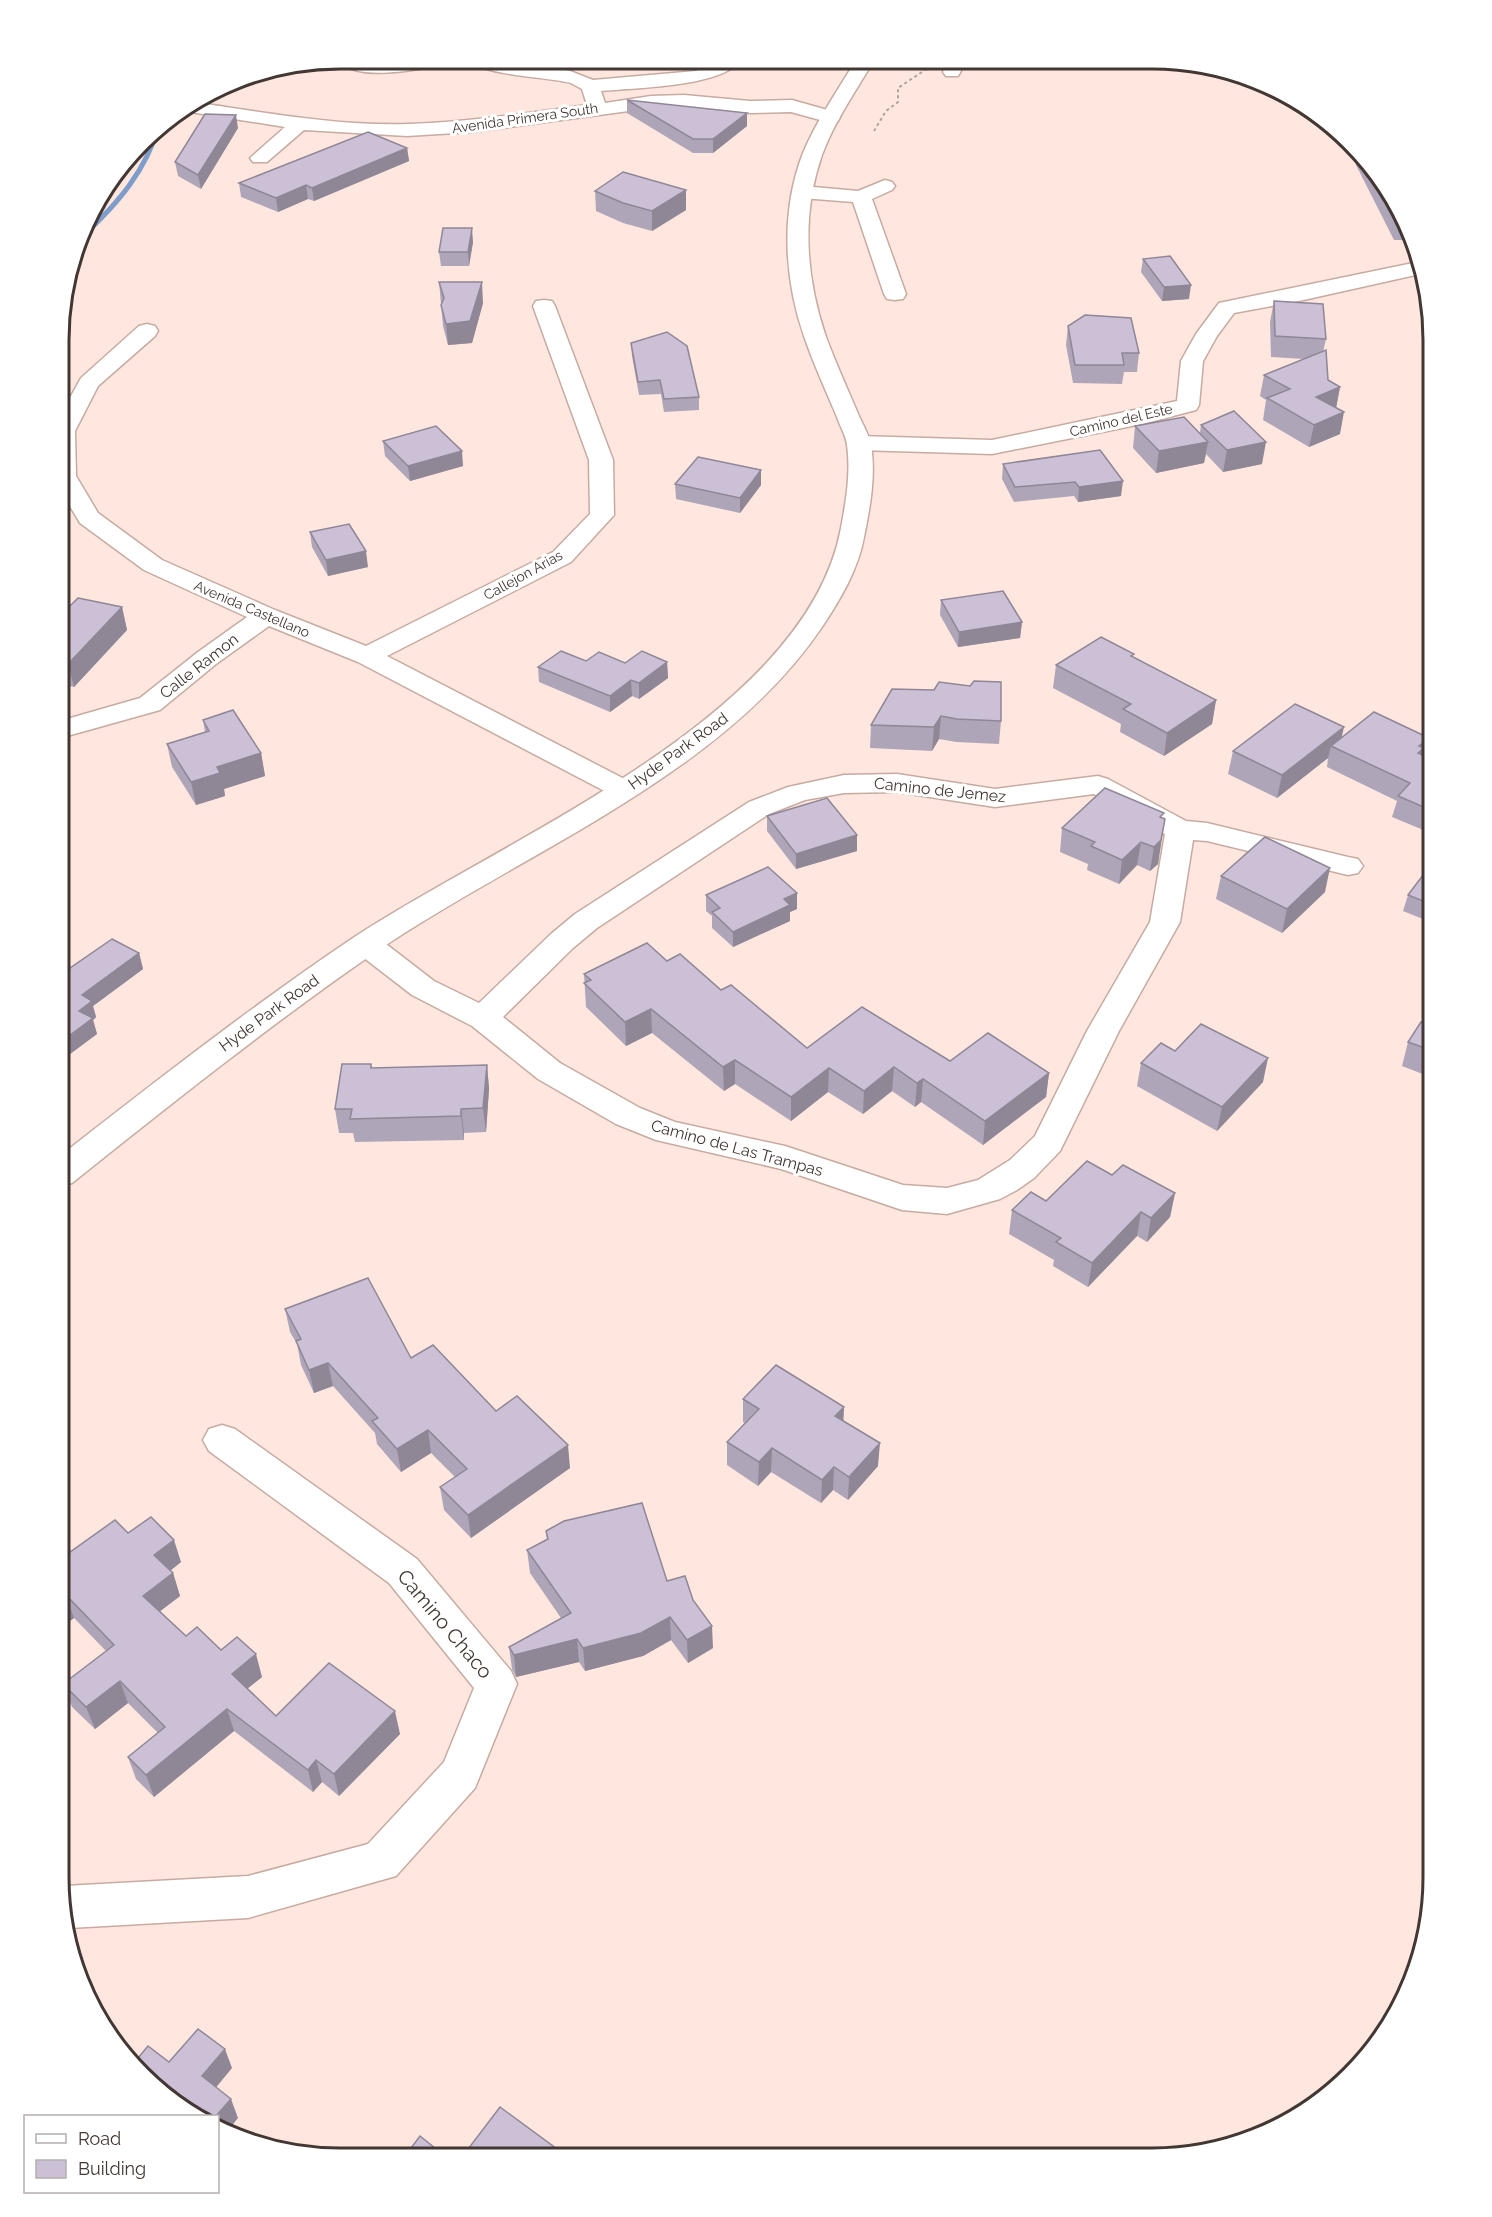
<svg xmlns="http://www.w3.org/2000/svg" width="1492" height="2217" viewBox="0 0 1492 2217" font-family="Raleway,sans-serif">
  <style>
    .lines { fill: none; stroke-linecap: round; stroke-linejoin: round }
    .stream { stroke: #7f9dcb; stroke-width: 5 }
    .street-casing { stroke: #c6aba1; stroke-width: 3 }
    .secondary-casing { stroke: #c6aba1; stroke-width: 3 }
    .path { stroke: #b4a19b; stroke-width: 2; stroke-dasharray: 3 3; stroke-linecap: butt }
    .street { fill: #fff; fill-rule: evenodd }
    .secondary { fill: #fff; fill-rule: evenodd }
    .wall { fill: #afa5b9 }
    .shaded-wall { fill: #8f8696 }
    .building { fill: #ccc0d7; stroke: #8f8696; stroke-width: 1.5 }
    .labels { text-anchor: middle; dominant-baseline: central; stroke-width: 6; stroke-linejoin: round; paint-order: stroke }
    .far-street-label { font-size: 14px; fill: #423733; stroke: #fff }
    .street-label { font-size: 16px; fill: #423733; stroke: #fff }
    .near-street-label { font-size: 20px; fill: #423733; stroke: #fff }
    .rim { fill: none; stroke: #423733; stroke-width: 3 }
  </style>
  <rect width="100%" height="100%" fill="#ffe7df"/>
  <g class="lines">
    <path class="stream" d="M84 235C118 203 146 171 159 125"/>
    <g class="street-casing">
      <g id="street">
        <path d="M337 59 383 62 458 59 455 63 449 64C423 68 355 84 337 59Z"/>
        <path d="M467 59H492L549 67 570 71 593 80 696 71 719 60H740C724 87 631 88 601 91L605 103 651 96 684 95 750 101 792 100 838 113 840 117 838 121 831 123 791 112 750 113 684 107 651 108 472 132 407 136 304 130 267 162H253L250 158 285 127 184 111 199 103C268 113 338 126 409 124 469 122 528 113 587 105L582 89 571 83C549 77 478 75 467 59Z"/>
        <polygon points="949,60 967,60 958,76 946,76 943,72"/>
        <polygon points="885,180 892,182 895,186 892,190 872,199 906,294 903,299 895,300 887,299 884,294 853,202 802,198 795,196 792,192 795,188 802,186 858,191"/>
        <polygon points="1418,262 1420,274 1299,301 1234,313 1217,336 1203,361 1199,405 1196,410 1142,424 992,454 859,450 851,448 847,443 851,438 859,436 992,440 1177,401 1181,361 1196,334 1219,303"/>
        <polygon points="544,300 552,301 555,306 613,460 614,515 571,562 387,656 634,784 638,790 634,796 624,799 614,796 358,662 269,626 216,664 160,710 60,738 60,721 140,698 198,652 247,617 144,570 80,523 61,491 61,414 81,378 139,326 147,324 155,326 158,331 155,336 98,386 75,431 76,476 98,513 162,560 275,610 366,646 553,552 590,514 589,460 533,306 536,301"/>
        <path d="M897 774 995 789 1098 776 1108 779 1186 821 1207 823 1348 857 1358 859 1363 866 1358 873 1348 875 1207 841 1193 840 1180 922 1119 1031 1060 1151 1034 1178 1017 1190 1000 1199 947 1214 902 1210 781 1169 656 1140 616 1124 538 1079 472 1026 412 995 355 951 351 944 355 937 366 934 377 937 434 981 479 1003 551 934 575 914 749 802 788 787 844 775ZM897 792 995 807 1094 794 1165 834 1150 922 1087 1031 1035 1136 1010 1160 978 1180 947 1188 903 1185 785 1146 675 1122 640 1108 560 1063 503 1017 573 948 597 928 769 814 805 800 844 793Z"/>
        <polygon points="222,1425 235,1429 417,1559 511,1671 517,1684 475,1788 396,1876 248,1918 69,1928 61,1887 64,1886 248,1876 368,1844 444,1762 474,1688 389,1583 209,1451 203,1440 209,1429"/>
      </g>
    </g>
    <g class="secondary-casing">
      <path id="secondary" d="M856 60H874C856 91 834 122 822 155 801 215 806 278 826 337 836 364 848 390 859 416 863 425 869 435 871 445 876 475 870 508 864 537 858 570 840 600 822 627 720 778 520 853 374 953 270 1025 171 1104 72 1183L60 1186V1156C156 1081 252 1006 353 938 500 840 806 718 841 528 846 501 851 473 847 445 846 436 840 426 837 417 826 391 814 365 805 339 784 280 780 212 803 153 817 120 838 90 856 60Z"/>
    </g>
    <polyline class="path" points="874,131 886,111 898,102 898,88 931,66"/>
    <use href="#street" class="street"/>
    <use href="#secondary" class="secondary"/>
  </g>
  <g class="wall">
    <polygon points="627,100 747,126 713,153 693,153 627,113"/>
    <polygon points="238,128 201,189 178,176 175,162"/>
    <polygon points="407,148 409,161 314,201 308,199 278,212 241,197 239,183"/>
    <polygon points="1358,151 1375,168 1412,232 1414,240 1394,240 1356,165"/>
    <polygon points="686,190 686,210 652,231 623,223 596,211 595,191"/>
    <polygon points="473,242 469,266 441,266 439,252"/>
    <polygon points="1143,259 1189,299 1162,301 1141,272"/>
    <polygon points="439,282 483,303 472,343 448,345 443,326"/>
    <polygon points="1274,301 1326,339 1323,352 1328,380 1340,387 1336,408 1340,434 1309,447 1263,420 1266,400 1260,396 1264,375 1304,359 1271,357 1270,322"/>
    <polygon points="1068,326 1139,353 1137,372 1124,372 1122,384 1073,383 1066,345"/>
    <polygon points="631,343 699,397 699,410 664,412 661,394 639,395 632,356"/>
    <polygon points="1201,425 1262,464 1223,472 1206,454 1204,463 1156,473 1133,448 1135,426 1200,433"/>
    <polygon points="383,441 463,466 410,481 385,456"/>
    <polygon points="1100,450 1121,496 1078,502 1074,496 1014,502 1002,479 1003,464"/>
    <polygon points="761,470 761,485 740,513 676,499 675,484"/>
    <polygon points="310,532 368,567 328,576 312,547"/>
    <polygon points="941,600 1022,622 1020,638 958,647 940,615"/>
    <polygon points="60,606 68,608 122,607 127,630 74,687 60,684"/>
    <polygon points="1134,657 1216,700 1212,724 1164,756 1120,732 1121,724 1053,688 1056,665"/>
    <polygon points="586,661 625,663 667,662 668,678 639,699 632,696 610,712 539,682 538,667"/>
    <polygon points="934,690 1001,721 999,744 956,742 939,739 932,751 870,748 871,725"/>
    <polygon points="203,720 261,753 265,776 224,789 225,796 196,805 172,767 167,744 205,732"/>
    <polygon points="1341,738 1429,738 1424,756 1433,760 1433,834 1392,817 1397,801 1327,767 1328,758 1277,798 1228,774 1233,751"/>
    <polygon points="767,816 857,835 857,851 796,869 767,831"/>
    <polygon points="1163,818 1158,864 1150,871 1137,865 1119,884 1087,870 1088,864 1060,852 1062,828"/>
    <polygon points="1433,862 1433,923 1403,911 1408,895"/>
    <polygon points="1221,876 1325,892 1282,933 1216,899"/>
    <polygon points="797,893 797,909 790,912 790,921 733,947 712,928 712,916 706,911 706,895"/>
    <polygon points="139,953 143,969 93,1006 96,1017 93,1020 97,1034 66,1057 60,1054 60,975"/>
    <polygon points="667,961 721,990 807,1048 950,1061 1049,1073 1046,1097 983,1145 921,1102 915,1107 892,1091 863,1114 828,1092 791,1121 735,1084 724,1091 652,1033 626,1046 586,1007 584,974"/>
    <polygon points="1433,1026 1433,1078 1402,1066 1408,1042"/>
    <polygon points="1175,1051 1263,1082 1217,1131 1137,1086 1141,1063"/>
    <polygon points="371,1064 372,1068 487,1065 489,1089 486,1132 464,1133 464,1140 355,1142 353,1133 339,1133 335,1109"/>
    <polygon points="1112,1175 1175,1193 1170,1217 1147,1242 1137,1236 1088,1287 1053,1266 1054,1260 1009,1234 1012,1210 1046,1201"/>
    <polygon points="285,1309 411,1358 496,1411 570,1468 471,1538 444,1510 440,1487 455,1477 431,1453 401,1472 377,1444 375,1433 333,1386 314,1393 301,1365 297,1344 290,1332"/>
    <polygon points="743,1399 844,1407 843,1421 878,1466 848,1500 833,1490 821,1503 771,1472 758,1486 727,1465 727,1442 745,1423 743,1422"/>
    <polygon points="546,1531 667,1581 693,1600 713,1648 688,1663 671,1640 643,1656 585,1671 579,1662 516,1677 512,1669 509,1647 561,1618 530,1573 527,1550 547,1539"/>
    <polygon points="128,1533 181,1562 170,1571 173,1573 180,1596 160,1611 186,1636 221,1650 262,1677 247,1689 276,1716 400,1734 339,1796 322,1782 313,1792 234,1731 154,1797 136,1779 128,1757 158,1733 128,1703 95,1729 72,1707 63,1684 106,1651 74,1618 59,1629 59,1560"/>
  </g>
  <g class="shaded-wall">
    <polygon points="747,113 747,126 713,153 713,139"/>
    <polygon points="236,115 238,128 201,189 198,175"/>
    <polygon points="407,148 409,161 314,201 312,188"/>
    <polygon points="306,185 308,199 278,212 276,198"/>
    <polygon points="686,190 686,210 652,231 652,211"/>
    <polygon points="472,228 473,242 469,266 468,252"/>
    <polygon points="482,282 483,303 472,343 448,345 446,324"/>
    <polygon points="1191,285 1189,299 1162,301 1164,287"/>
    <polygon points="1340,387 1336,408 1316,397"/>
    <polygon points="1344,412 1340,434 1309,447 1314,425"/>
    <polygon points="1208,442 1204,463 1156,473 1159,451"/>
    <polygon points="1266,442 1262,464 1223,472 1227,450"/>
    <polygon points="462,451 463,466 410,481 408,466"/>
    <polygon points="761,470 761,485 740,513 740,498"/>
    <polygon points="1123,481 1121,496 1078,502 1079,487"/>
    <polygon points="366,551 368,567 328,576 326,560"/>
    <polygon points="122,607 127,630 74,687 68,664"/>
    <polygon points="1022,622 1020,638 958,647 959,632"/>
    <polygon points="667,662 668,678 639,699 639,683"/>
    <polygon points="631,680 632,696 610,712 610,696"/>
    <polygon points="1216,700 1212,724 1164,756 1167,733"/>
    <polygon points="941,716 939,739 932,751 934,727"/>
    <polygon points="1344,727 1339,749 1331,746 1328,758 1277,798 1282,775"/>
    <polygon points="1429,738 1424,759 1414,767 1419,746"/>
    <polygon points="261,753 265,776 224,789 225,796 196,805 191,782 217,767"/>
    <polygon points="1165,819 1158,864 1150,871 1154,847"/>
    <polygon points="857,835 857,851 796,869 796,854"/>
    <polygon points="1141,842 1137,865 1119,884 1122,860"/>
    <polygon points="1330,868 1325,892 1282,933 1287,909"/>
    <polygon points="797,893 797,909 790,912 790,921 733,947 733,932 784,899"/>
    <polygon points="139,953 143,969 93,1006 96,1017 93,1020 97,1034 66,1057 62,1041 79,1011 82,995"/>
    <polygon points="651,1009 652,1033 626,1046 625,1022"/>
    <polygon points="1268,1058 1263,1082 1217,1131 1222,1107"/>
    <polygon points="735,1060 735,1084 724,1091 723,1067"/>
    <polygon points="487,1065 489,1089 486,1132 483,1108"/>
    <polygon points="894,1067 892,1091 863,1114 864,1091"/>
    <polygon points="829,1068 828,1092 791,1121 791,1097"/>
    <polygon points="1049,1073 1046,1097 983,1145 985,1121"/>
    <polygon points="923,1079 921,1102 915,1107 917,1083"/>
    <polygon points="461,1109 464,1133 464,1140 461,1116"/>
    <polygon points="1175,1193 1170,1217 1147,1242 1151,1218"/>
    <polygon points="1141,1212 1137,1236 1088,1287 1092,1263"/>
    <polygon points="328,1363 333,1386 314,1393 309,1370"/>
    <polygon points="844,1407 843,1430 835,1416"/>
    <polygon points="428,1430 431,1453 401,1472 397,1449"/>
    <polygon points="880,1443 878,1466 848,1500 849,1477"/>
    <polygon points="568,1445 570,1468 471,1538 468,1515"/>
    <polygon points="772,1448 771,1472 758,1486 759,1462"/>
    <polygon points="834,1467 833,1490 821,1503 822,1480"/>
    <polygon points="174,1540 181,1562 161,1578 154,1555"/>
    <polygon points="173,1573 180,1596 150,1619 143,1596"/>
    <polygon points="66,1595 74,1618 59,1629 59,1600"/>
    <polygon points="670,1617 671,1640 643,1656 585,1671 583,1648"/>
    <polygon points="712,1626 713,1648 688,1663 687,1640"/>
    <polygon points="577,1639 579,1662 516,1677 514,1655"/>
    <polygon points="256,1654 262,1677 238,1696 232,1674"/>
    <polygon points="120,1681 128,1703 95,1729 86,1707"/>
    <polygon points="227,1709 234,1731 154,1797 146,1775"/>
    <polygon points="395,1711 400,1734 339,1796 334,1774"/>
    <polygon points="316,1760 322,1782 313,1792 308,1770"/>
    <polygon points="225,2049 232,2068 209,2096 202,2076"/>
    <polygon points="231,2099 238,2118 226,2133 218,2129 218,2116 216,2116"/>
    <polygon points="557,2149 558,2157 551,2157"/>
  </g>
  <g class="building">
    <polygon points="627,100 747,113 713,139 693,139"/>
    <polygon points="205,114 236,115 198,175 175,162"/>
    <polygon points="368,132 407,148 312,188 306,185 276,198 239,183"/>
    <polygon points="1367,160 1375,168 1405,220 1398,220"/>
    <polygon points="623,172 686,190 652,211 623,203 595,191"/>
    <polygon points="443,228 472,228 468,252 439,252"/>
    <polygon points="1170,256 1191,285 1164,287 1143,259"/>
    <polygon points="439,282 482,282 470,321 446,324 441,305 444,298"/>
    <polygon points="1274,301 1323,304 1326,339 1275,336"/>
    <polygon points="1085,315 1131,318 1139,353 1122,353 1124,365 1075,365 1068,326"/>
    <polygon points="667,332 687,346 699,397 664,399 660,380 638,382 631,343"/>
    <polygon points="1326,350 1328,380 1340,387 1316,397 1344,412 1314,425 1267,398 1290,389 1264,375"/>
    <polygon points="1234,411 1266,442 1227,450 1201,425"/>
    <polygon points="1184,417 1208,442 1159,451 1135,426"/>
    <polygon points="436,426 462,451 408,466 383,441"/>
    <polygon points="1100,450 1123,481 1079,487 1075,482 1015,487 1003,464"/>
    <polygon points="698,457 761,470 740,498 675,484"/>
    <polygon points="349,524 366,551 326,560 310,532"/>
    <polygon points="1003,591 1022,622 959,632 941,600"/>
    <polygon points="78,598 122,607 68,664 60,662 60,606 68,608"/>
    <polygon points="1101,637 1134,654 1131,656 1216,700 1167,733 1123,709 1131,704 1056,665"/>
    <polygon points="561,651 586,661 599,652 625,663 642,651 667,662 639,683 631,680 610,696 538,667"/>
    <polygon points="974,681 1001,682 1001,721 957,719 941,716 934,727 871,725 892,689 934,690 939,682 970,686"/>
    <polygon points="1295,704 1344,727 1282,775 1233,751"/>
    <polygon points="233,710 261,753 217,767 220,773 191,782 167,744 209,731 203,720"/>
    <polygon points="1374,712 1429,738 1419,746 1424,748 1418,753 1433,760 1433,811 1398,796 1410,783 1331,746"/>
    <polygon points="1105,788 1164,813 1160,817 1165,819 1161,840 1154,847 1141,842 1122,860 1091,846 1095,842 1062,828"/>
    <polygon points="827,798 857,835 796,854 767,816"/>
    <polygon points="1265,837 1330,868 1287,909 1221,876"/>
    <polygon points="1433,862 1433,905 1408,895"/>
    <polygon points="768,867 797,893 784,899 790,905 733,932 712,912 720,908 706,895"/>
    <polygon points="112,939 139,953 82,995 92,1001 79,1011 93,1018 62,1041 60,1040 60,975"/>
    <polygon points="647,943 667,961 680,954 721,990 731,985 807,1048 862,1007 950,1061 988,1033 1049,1073 985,1121 923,1079 917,1083 894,1067 864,1091 829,1068 791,1097 735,1060 723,1067 651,1009 625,1022 584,983 591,980 584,974"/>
    <polygon points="1421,1022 1433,1026 1433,1051 1408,1042"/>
    <polygon points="1201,1024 1268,1058 1222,1107 1141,1063 1161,1043 1175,1051"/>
    <polygon points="342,1064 371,1064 371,1068 487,1065 483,1108 461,1109 461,1116 350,1119 352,1109 335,1109"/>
    <polygon points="1087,1161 1112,1175 1123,1165 1175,1193 1151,1218 1141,1212 1092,1263 1056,1242 1061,1238 1012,1210 1031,1192 1046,1201"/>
    <polygon points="368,1278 411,1358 433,1345 496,1411 517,1396 568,1445 468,1515 440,1487 467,1469 428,1430 397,1449 372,1421 378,1418 328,1363 309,1370 296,1341 301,1339 285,1309"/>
    <polygon points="776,1365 844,1407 835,1416 880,1443 849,1477 834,1467 822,1480 772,1448 759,1462 727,1442 759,1409 743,1399"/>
    <polygon points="642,1503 667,1581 685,1576 693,1600 712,1626 687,1640 670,1617 641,1633 583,1648 577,1639 514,1655 509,1647 571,1613 527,1550 548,1539 546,1531 564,1521"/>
    <polygon points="151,1517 174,1540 154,1555 173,1573 143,1596 186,1636 197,1627 221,1650 237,1637 256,1654 232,1674 276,1716 329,1663 395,1711 334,1774 316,1760 308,1770 227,1709 146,1775 128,1757 165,1727 120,1681 86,1707 63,1684 114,1645 66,1595 59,1600 59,1560 115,1520 128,1533"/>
    <polygon points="198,2029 225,2049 202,2076 231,2099 216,2116 196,2116 169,2101 117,2049 108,2034 138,2058 148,2046 169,2062"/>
    <polygon points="500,2107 557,2149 551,2157 462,2157"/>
    <polygon points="420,2136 446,2157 405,2156"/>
  </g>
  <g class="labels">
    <g class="far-street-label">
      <text transform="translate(525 118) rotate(-8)">Avenida Primera South</text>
      <text transform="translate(1121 420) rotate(-13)">Camino del Este</text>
      <text transform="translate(523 575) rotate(-29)">Callejon Arias</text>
      <text transform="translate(252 609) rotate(23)">Avenida Castellano</text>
    </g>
    <g class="street-label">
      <text transform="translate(199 666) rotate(-38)">Calle Ramon</text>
      <text transform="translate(678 751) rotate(-36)">Hyde Park Road</text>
      <text transform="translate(940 790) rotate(6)">Camino de Jemez</text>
      <text transform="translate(269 1013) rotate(-36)">Hyde Park Road</text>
      <text transform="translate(737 1148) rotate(15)">Camino de Las Trampas</text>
    </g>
    <g class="near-street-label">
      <text transform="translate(445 1624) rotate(50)">Camino Chaco</text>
    </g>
  </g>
  <path d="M0 0H1492V2217H0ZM340 69H1152A271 271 0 0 1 1423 340V1877A271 271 0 0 1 1152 2148H340A271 271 0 0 1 69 1877V340A271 271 0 0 1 340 69Z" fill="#fff" fill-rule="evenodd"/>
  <path class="rim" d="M340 69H1152A271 271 0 0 1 1423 340V1877A271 271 0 0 1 1152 2148H340A271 271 0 0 1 69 1877V340A271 271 0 0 1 340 69Z"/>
  <rect x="24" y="2115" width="195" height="78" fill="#ffffff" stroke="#b3afad" stroke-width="1.5"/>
  <rect x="36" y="2134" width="30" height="9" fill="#ffffff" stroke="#b3afad" stroke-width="1.5"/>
  <text x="78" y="2145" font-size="18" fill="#423733">Road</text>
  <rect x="36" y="2160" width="30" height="18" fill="#ccc0d7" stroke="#b3afad" stroke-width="1.5"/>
  <text x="78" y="2175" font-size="18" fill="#423733">Building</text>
</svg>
